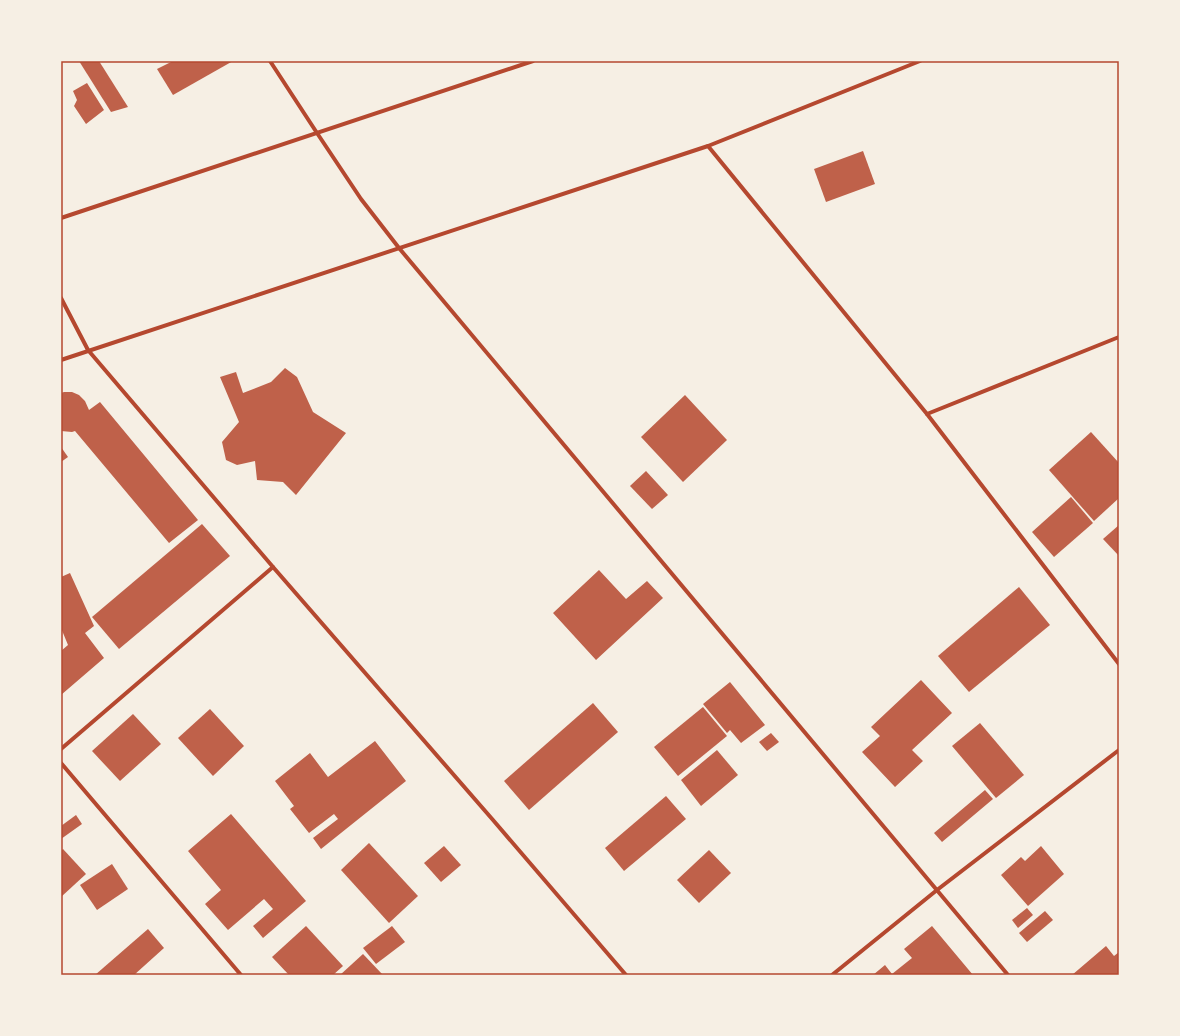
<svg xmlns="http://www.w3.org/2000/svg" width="1180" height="1036" viewBox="0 0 1180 1036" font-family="Figtree,sans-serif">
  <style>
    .building { fill: #bf614a }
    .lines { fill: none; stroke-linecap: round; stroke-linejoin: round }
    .minor { stroke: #b5482f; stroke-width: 4 }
    .neatline { fill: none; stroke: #b5482f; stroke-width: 1.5 }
  </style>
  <rect width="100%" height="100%" fill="#f6efe4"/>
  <g class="building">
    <polygon points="79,61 99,61 128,107 111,112"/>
    <polygon points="173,61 233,61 173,95 157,69"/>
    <polygon points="87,83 104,110 86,124 74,106 77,100 73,91"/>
    <polygon points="863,151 875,184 826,202 814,169"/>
    <polygon points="285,368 297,377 313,412 346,433 296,495 283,482 257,480 255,461 237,465 226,460 222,442 239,422 220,377 236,372 243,393 271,382"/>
    <polygon points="64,392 72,392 79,395 85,401 89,410 100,402 198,520 169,543 75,431 72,432 61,431 61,393"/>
    <polygon points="685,395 727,440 683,482 641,437"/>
    <polygon points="1091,432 1119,463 1119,498 1094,521 1049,470"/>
    <polygon points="61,447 68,457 61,462"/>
    <polygon points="646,471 668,495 652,509 630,486"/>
    <polygon points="1071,497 1093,523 1054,557 1032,532"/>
    <polygon points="202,524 230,556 119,649 92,617"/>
    <polygon points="1119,525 1119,556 1103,539"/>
    <polygon points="599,570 626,599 647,581 663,598 596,660 553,613"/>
    <polygon points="70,573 94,626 85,633 104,658 61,695 61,651 68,645 61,628 61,577"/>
    <polygon points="1019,587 1050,625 969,692 938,656"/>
    <polygon points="921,680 952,713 912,750 923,761 895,787 862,752 880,736 871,727"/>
    <polygon points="730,682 765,725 741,743 730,730 727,733 703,704"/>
    <polygon points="593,703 618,732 529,810 504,781"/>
    <polygon points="703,707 727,736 678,776 654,747"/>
    <polygon points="210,709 244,746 213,776 178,738"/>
    <polygon points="133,714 161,744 120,781 92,751"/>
    <polygon points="980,723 1024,775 996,798 952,746"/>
    <polygon points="771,733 779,742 767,751 759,742"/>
    <polygon points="375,741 406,781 321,849 313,838 338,819 334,814 309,833 290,809 294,806 275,781 310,753 328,777"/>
    <polygon points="717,750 738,775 701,806 681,780"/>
    <polygon points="985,790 993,799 942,842 934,833"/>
    <polygon points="666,796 686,819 624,871 605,848"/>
    <polygon points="231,814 306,901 263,938 253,926 273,909 264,899 228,930 205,904 221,890 188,851"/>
    <polygon points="76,815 82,824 61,839 61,826"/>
    <polygon points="369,843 418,896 389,923 341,870"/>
    <polygon points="444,846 461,865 441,882 424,863"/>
    <polygon points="1041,846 1064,874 1028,906 1001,875 1021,857 1025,861"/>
    <polygon points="63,849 86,874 61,897 61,851"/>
    <polygon points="709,850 731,873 699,903 677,880"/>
    <polygon points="112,864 128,889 97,910 80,885"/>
    <polygon points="1027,908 1033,915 1018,928 1012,920"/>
    <polygon points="1045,911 1053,920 1027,942 1019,933"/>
    <polygon points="306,926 343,966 333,975 289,975 272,957"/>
    <polygon points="392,926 405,942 376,964 363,948"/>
    <polygon points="932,926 973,975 873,975 885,965 892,974 912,958 904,949"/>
    <polygon points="148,929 164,948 134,975 95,975"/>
    <polygon points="1106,946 1114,956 1119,952 1119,975 1072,975"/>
    <polygon points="363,954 383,975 340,975"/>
  </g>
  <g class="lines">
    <g class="minor">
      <polyline points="270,61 317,133 361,199 399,248 1008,975"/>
      <polyline points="708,146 927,414 1119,664"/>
      <polyline points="61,218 533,61"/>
      <polyline points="61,298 88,350 273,567 493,820 626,975"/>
      <polyline points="61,360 708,146 920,61"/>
      <polyline points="927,414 1119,337"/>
      <polyline points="61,749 273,567"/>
      <polyline points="61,763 241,975"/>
      <polyline points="832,975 937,890 1119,750"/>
    </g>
  </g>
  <rect width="1180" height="1036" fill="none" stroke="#f6efe4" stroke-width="124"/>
  <rect x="62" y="62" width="1056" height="912" class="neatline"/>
</svg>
